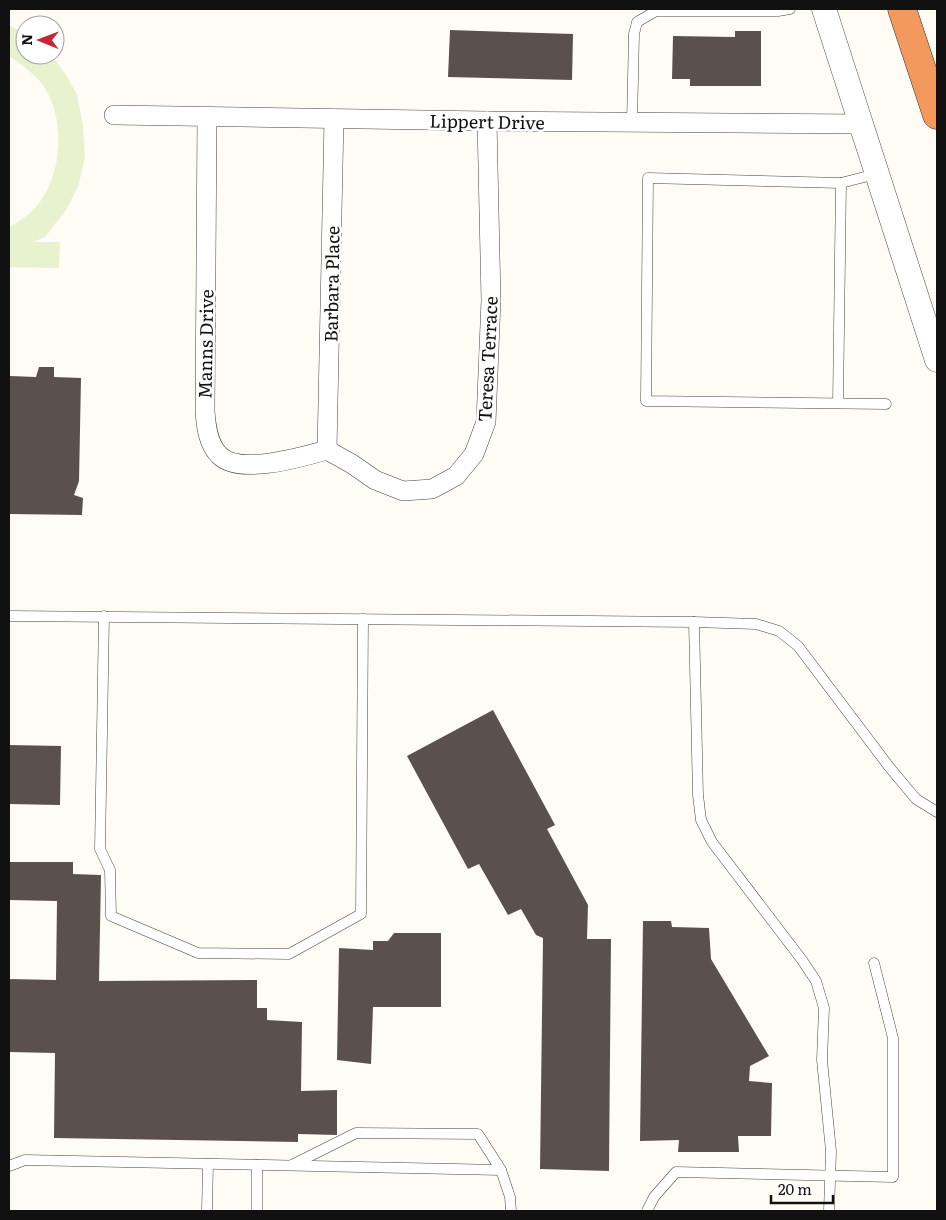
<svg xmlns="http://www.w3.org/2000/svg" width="946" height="1220" viewBox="0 0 946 1220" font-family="Literata,serif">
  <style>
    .pitch { fill: #e8f2cf }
    .building { fill: #5a514d }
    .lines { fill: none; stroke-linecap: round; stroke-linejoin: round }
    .service-casing { stroke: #444; stroke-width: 11 }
    .minor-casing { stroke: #444; stroke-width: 20 }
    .tertiary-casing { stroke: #444; stroke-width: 25 }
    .motorway-casing { stroke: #222; stroke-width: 29 }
    .service { stroke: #fff; stroke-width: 10 }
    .minor { stroke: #fff; stroke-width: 19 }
    .tertiary { stroke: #fff; stroke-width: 24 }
    .motorway { stroke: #f4995e; stroke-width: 28 }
    .labels { text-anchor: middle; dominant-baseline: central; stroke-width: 5; stroke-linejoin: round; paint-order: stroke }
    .street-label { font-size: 18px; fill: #111; stroke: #fff }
  </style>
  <rect width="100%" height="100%" fill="#fffcf5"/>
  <path class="pitch" d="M9 25 25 34V55H51L64 72 77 94 83 126 85 157 78 187 66 210 45 237 33 242H60L59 268 9 267V227C16 223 25 218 31 212 64 181 68 114 39 80 30 71 20 63 9 56Z"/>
  <g class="building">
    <polygon points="450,30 573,34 572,80 448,77"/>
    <polygon points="735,31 761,31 761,86 690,86 690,79 672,79 673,36 735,37"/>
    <polygon points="39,367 54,367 54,377 81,378 79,481 74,495 83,498 82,515 9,514 10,376 36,377"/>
    <polygon points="493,710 555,825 547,829 588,905 587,939 611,939 609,1171 540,1169 543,938 536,935 521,909 508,915 479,864 468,869 407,756"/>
    <polygon points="9,745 61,746 60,805 9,804"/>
    <polygon points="9,862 73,862 73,874 101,875 99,981 257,980 257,1008 267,1008 267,1020 302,1022 301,1091 337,1090 337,1135 298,1134 298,1142 54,1138 55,1053 9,1052 9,979 56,980 57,901 9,900"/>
    <polygon points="643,921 671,921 672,927 709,928 711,959 769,1056 750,1066 749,1081 772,1083 771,1136 738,1136 739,1152 678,1152 679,1140 640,1141"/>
    <polygon points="394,933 441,933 441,1007 373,1007 371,1064 337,1060 339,948 373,950 373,941 388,941"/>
  </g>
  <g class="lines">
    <g class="service-casing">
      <g id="service">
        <polyline points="632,122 634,34 637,22 656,11 778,11 790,9"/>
        <polyline points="876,174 841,183 648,178 646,401 886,404"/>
        <polyline points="838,403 841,183"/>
        <polyline points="9,616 694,622 756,624 779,631 798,646 890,768 916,799 937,812"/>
        <polyline points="104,616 100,849 110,870 111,916 198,953 289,954 361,914 363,619"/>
        <polyline points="694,622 698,795 701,820 712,842 802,960 816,981 824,1008 822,1060 831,1151 829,1211"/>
        <polyline points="292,1165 356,1133 478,1134 501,1170"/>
        <polyline points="9,1166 25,1160 501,1170 510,1197 511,1211"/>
        <polyline points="207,1211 208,1164"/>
        <polyline points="257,1211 257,1165"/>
        <polyline points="647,1211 654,1197 676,1172 893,1177 893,1038 874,963"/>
      </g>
    </g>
    <g class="minor-casing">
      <g id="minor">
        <polyline points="114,115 487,121 861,124"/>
        <path d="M207 117 205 411C206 426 208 444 219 455 239 476 302 457 327 450"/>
        <polyline points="327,450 352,464 375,480 403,491 432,489 456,476 474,454 486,422 491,300 487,121"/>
        <polyline points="327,450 334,119"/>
      </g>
    </g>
    <g class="tertiary-casing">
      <polyline id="tertiary" points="824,9 937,360"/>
    </g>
    <g class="motorway-casing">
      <polyline id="motorway" points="902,9 937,115"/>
    </g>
    <use href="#service" class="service"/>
    <use href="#minor" class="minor"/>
    <use href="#tertiary" class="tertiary"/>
    <use href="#motorway" class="motorway"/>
  </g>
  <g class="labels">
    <g class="street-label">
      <text transform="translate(487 121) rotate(1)">Lippert Drive</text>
      <text transform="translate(331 284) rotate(-89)">Barbara Place</text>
      <text transform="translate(205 344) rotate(-89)">Manns Drive</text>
      <text transform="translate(487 359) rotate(-87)">Teresa Terrace</text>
    </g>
  </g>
  <rect width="946" height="1220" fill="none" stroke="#111111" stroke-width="20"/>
  <g transform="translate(40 40) rotate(271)"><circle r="24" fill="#ffffff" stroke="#a0a0a0"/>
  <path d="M0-4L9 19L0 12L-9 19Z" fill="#c32738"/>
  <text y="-8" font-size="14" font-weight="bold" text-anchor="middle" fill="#111111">N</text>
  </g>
  <path d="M771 1195v8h62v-8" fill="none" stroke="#111111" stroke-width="2.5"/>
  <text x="778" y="1195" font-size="15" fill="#111111" stroke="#ffffff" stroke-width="4" paint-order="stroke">20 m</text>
</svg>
